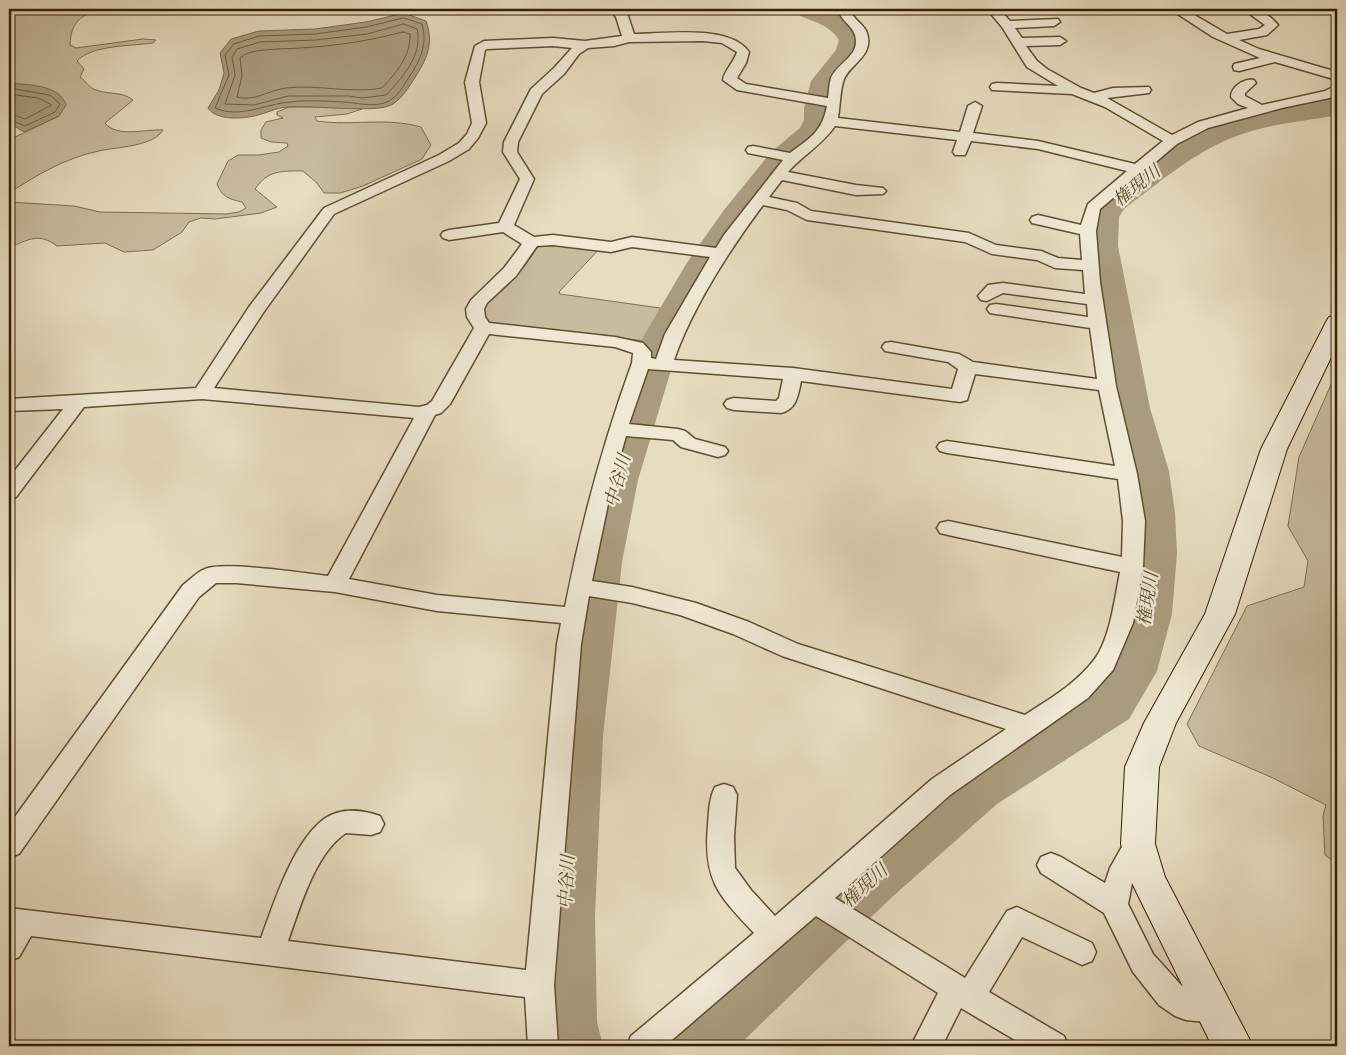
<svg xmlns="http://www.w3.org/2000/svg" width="1346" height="1055" viewBox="0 0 1346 1055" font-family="'Libre Bodoni','Noto Serif JP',serif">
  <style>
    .green { fill: #c8bc9f; stroke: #7e6e50 }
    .water { fill: #a99c7e; stroke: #7a6a4c }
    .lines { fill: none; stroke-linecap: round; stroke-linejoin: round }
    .shore { stroke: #6e5e3f; stroke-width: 1 }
    .river { fill: #a99c7e; fill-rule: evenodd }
    .street-casing { stroke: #604e30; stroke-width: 3 }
    .secondary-casing { stroke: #341f00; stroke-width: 2 }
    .street { fill: #efe8d5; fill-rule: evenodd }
    .secondary { fill: #efe8d5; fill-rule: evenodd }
    .labels { text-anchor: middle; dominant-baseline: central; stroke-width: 4.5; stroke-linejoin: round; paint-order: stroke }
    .water-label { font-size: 18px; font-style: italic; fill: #5d4b2c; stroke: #efe8d5 }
  </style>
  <rect width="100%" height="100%" fill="#e6dcbf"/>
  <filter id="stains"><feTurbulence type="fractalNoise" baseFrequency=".004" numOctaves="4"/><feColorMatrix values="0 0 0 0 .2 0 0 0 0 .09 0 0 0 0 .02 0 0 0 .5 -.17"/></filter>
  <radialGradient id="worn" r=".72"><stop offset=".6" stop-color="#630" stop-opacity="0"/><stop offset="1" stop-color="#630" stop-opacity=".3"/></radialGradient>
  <g class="green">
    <path d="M9 9H102C81 15 71 21 70 45L76 48 143 39 156 40 153 43C132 46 91 45 77 61L84 69 80 77C86 81 89 88 96 90 109 95 122 91 133 100L105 123C117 138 145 129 163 130 153 147 115 147 99 151 65 158 37 175 9 193V140L59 116 37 87 9 83Z"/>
    <path d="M289 107H348L362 109 347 114 315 117 317 121C352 126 386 117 421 127L431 145 422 159 363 186 340 193H324L317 183 303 171C281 171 268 170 255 189L277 207 261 213 215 219 201 218 189 222 182 232 153 250 124 252 105 243 57 246C39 232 27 240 9 248V202L74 206 100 212 165 213 226 214 239 212 246 208 242 202C229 199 222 197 217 184L228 161 238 155H258L279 152 288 146 287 143 271 142 261 138V130L266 122 283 118 277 115V112Z"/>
    <polygon points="540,244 601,247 559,292 560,294 667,309 645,341 486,322 481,315 485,300 524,267"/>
    <polygon points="1337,371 1337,864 1325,855 1323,816 1326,805 1273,778 1199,746 1187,724 1247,606 1304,587 1308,561 1288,526 1299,457"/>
  </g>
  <g class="water">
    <path d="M404 13 426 21C433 40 429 54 419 71 412 82 404 97 393 104 377 115 305 103 280 108 272 110 266 113 258 115 245 119 216 121 208 108L219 90 224 73 220 53 231 39 259 31 315 29 366 22Z"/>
    <path d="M9 83C26 85 60 84 66 105L59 116 24 132 9 123Z"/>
  </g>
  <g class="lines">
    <g class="shore">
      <path d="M404 18 422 24C427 42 422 56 413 71 406 81 400 95 389 101 376 108 358 103 344 102 326 101 308 100 290 102 264 104 241 119 215 108L229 75 225 55 234 44 259 36 315 34 366 27Z"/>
      <path d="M404 24 417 29C423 55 403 77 386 95L362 98 349 96H288L254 105 225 104 235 75 232 57 237 49 260 42 316 40 367 34Z"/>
      <path d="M403 32 410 34C411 56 396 73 382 88 353 94 316 84 286 88 269 90 254 102 237 97L242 76 240 58C248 50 266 50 277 49 320 48 361 43 403 32Z"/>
      <polyline points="9,88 50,95 60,104 55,112 25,126 9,119"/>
      <polyline points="9,94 38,98 52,105 25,119 9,113"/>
    </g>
    <g class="river">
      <path d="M792 9H830C847 15 856 26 865 40L862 51 839 82 832 108 834 120 828 133 824 139 793 166 748 224 722 261 681 337 638 480 622 562 603 736 595 916 597 1022 603 1046H539L533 1022 535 916 549 736 576 562 594 480 643 337 688 261 724 210 771 152 800 128 804 120V108L811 81 836 50 839 40C826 19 802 22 792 9Z"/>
      <path d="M1337 97V115C1302 122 1262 124 1229 139 1191 155 1157 184 1124 209L1119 217 1118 246 1150 408 1169 471 1175 513 1177 553 1172 614 1157 671 1129 719 997 804 891 898 738 1046H661L670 1024 849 862 959 772 1093 691 1108 667 1124 614 1131 553V513L1127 471 1110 408 1084 246 1085 217 1102 195 1179 141 1208 126 1249 114Z"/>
    </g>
    <g class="street-casing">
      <g id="street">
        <path d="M610 9H622L628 16 634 34C664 34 730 24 749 52L746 63 737 78 746 84 828 98C829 92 829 84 831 78 838 62 861 56 855 35 852 25 840 20 838 9H850C852 19 864 24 867 33 874 56 851 63 844 79 840 90 840 106 838 118L960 132 968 106 975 102 982 106 973 133 1038 141 1135 164 1163 141 1105 107 1072 94 992 90 990 87 992 84 997 83 1058 86 1027 67 1002 27 987 9H999L1010 21 1058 19 1060 22 1054 26 1015 28 1022 38 1060 37 1066 41 1060 45 1026 46 1037 61 1047 69 1081 88 1094 93 1113 88 1149 87 1151 90 1149 93 1107 98 1172 135 1198 122 1248 108 1238 104 1231 97C1231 87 1244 78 1254 80L1256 83 1245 93V96L1262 105 1325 91 1337 85V95L1334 97 1282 108 1208 128 1177 144 1100 209 1096 231 1100 282 1116 386 1137 474 1145 521 1143 567 1133 623 1113 670 1088 698 950 795 835 898 965 978 1007 911 1017 907 1092 943 1096 952 1092 961 1082 965 1022 937 989 992 1064 1036 1068 1046H1025L961 1008 942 1046H911L938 993 816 916 665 1046H627L631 1036 754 933C718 895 703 880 708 825 709 812 709 799 715 787L724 784 733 787 737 795 734 836 735 868 751 890 775 916 932 779 1006 729 782 656 733 634 680 615 632 603 589 596 581 644 554 985 558 1046H528L525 997 31 936 19 957 9 961V908L261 938C274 903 293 842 324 819 341 807 363 810 380 816L384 824 380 832 371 835 346 833C315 853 300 908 288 941L526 970 557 644 561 623 437 611 335 592 236 583H216L199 597 19 854 9 857V825L183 585C190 580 197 572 205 569 223 561 304 573 328 576L414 418 202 399 84 407 16 497 9 499V478L63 409 9 411V399L196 388 249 307 324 208 439 155 459 143 467 134 472 123 465 82 475 46 484 41 553 38 585 41 622 36 616 17ZM703 41 722 43 737 52C734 62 724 71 723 80L737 90 827 106C822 132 810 138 790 153L753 146 748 147 746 150 748 153 783 160 724 235 716 248 632 237 611 242 553 235 534 237 514 225 534 179 517 152 518 142 542 94 564 74 579 54 588 48 614 46 629 42ZM553 46 572 48 554 68 531 89 504 142 503 152 520 179 499 223 449 230 443 232 441 235 443 238 449 240 503 232 522 244 504 268 471 300 466 309 467 317 474 328 432 401 427 405 419 407 214 388 263 313 334 214 449 161 469 149 478 138 486 123 479 82 485 50 487 49ZM835 126 957 140 953 152 955 155H965L971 141 1038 149 1127 171 1088 204 1081 225 1038 215 1032 217 1030 220 1032 223 1080 234 1082 260 1058 258 1041 251 996 245 969 233 811 211 797 203 769 197 782 180 856 195 883 194 886 191 883 188 856 185 788 172C803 155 822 145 835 126ZM763 205 787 210 807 220 965 242 992 254 1037 260 1055 268 1083 270 1085 294 1003 283 988 285 978 296 981 300 987 301 1003 293 1087 304 1088 317 996 304 990 305 987 309 990 313 996 314 1090 328 1097 379 973 362 959 354 891 342 885 343 882 347 885 351 948 362 958 369 952 389 793 368 674 360C692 308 730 249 763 205ZM553 245 611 252 632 247 710 257 665 334 656 359 651 358V352L643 343 615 337 489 323 485 317 484 309 487 303 516 276 537 246ZM489 334 615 347 633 353 632 363C603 443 581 524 565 607L437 595 349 579 435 415 441 413 450 404ZM648 369 783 379 779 398 776 401 734 398 727 400 724 404 727 408 734 410 781 413C797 409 798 395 801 381L960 402 967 400 975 374 1099 390 1115 466 947 441 940 443 937 447 940 451 947 453 1118 479 1123 521 1122 557 948 521 940 523 937 528 940 533 948 535 1120 572C1115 597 1110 640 1094 660 1076 684 1049 699 1025 715L798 644 749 622 696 603 632 587 592 581 612 485 626 436 673 440 681 447 718 457 725 455 728 451 725 447 695 439 685 431 678 429 629 424Z"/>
        <path d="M1170 9H1184L1227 34 1259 29 1265 25 1243 9C1258 8 1268 13 1278 25L1267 35 1239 40 1259 49 1337 72V80L1275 62 1239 71 1234 70 1233 67 1234 64 1260 58 1213 37Z"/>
        <polygon points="1138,833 1148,836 1151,844 1133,878 1128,904 1153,954 1181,985 1191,992 1214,995 1225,999 1229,1009 1225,1019 1214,1023 1186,1020 1175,1016 1159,1005 1133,972 1104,913 1041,873 1037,865 1041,857 1051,853 1061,857 1105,883 1110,868 1128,836"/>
      </g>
    </g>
    <g class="secondary-casing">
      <polygon id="secondary" points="1337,315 1337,345 1287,449 1235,614 1176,723 1159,767 1155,844 1165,877 1253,1046 1212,1046 1130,879 1121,844 1125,767 1144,723 1205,614 1261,449 1326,322 1329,317"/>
    </g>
    <use href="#street" class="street"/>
    <use href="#secondary" class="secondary"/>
  </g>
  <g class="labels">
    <g class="water-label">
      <text transform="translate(1137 186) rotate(-38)">権現川</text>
      <text transform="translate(618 481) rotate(-75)">中谷川</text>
      <text transform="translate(1148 599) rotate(-81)">権現川</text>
      <text transform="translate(567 882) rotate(-87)">中谷川</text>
      <text transform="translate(865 886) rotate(-42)">権現川</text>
    </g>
  </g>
  <rect width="1346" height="1055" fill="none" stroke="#e6dcbf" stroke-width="30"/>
  <rect x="10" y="10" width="1326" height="1035" fill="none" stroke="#341f00" stroke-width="2.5"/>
  <rect x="15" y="15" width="1316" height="1025" fill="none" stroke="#341f00"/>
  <rect width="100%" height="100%" filter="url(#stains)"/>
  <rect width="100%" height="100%" fill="url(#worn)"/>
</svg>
